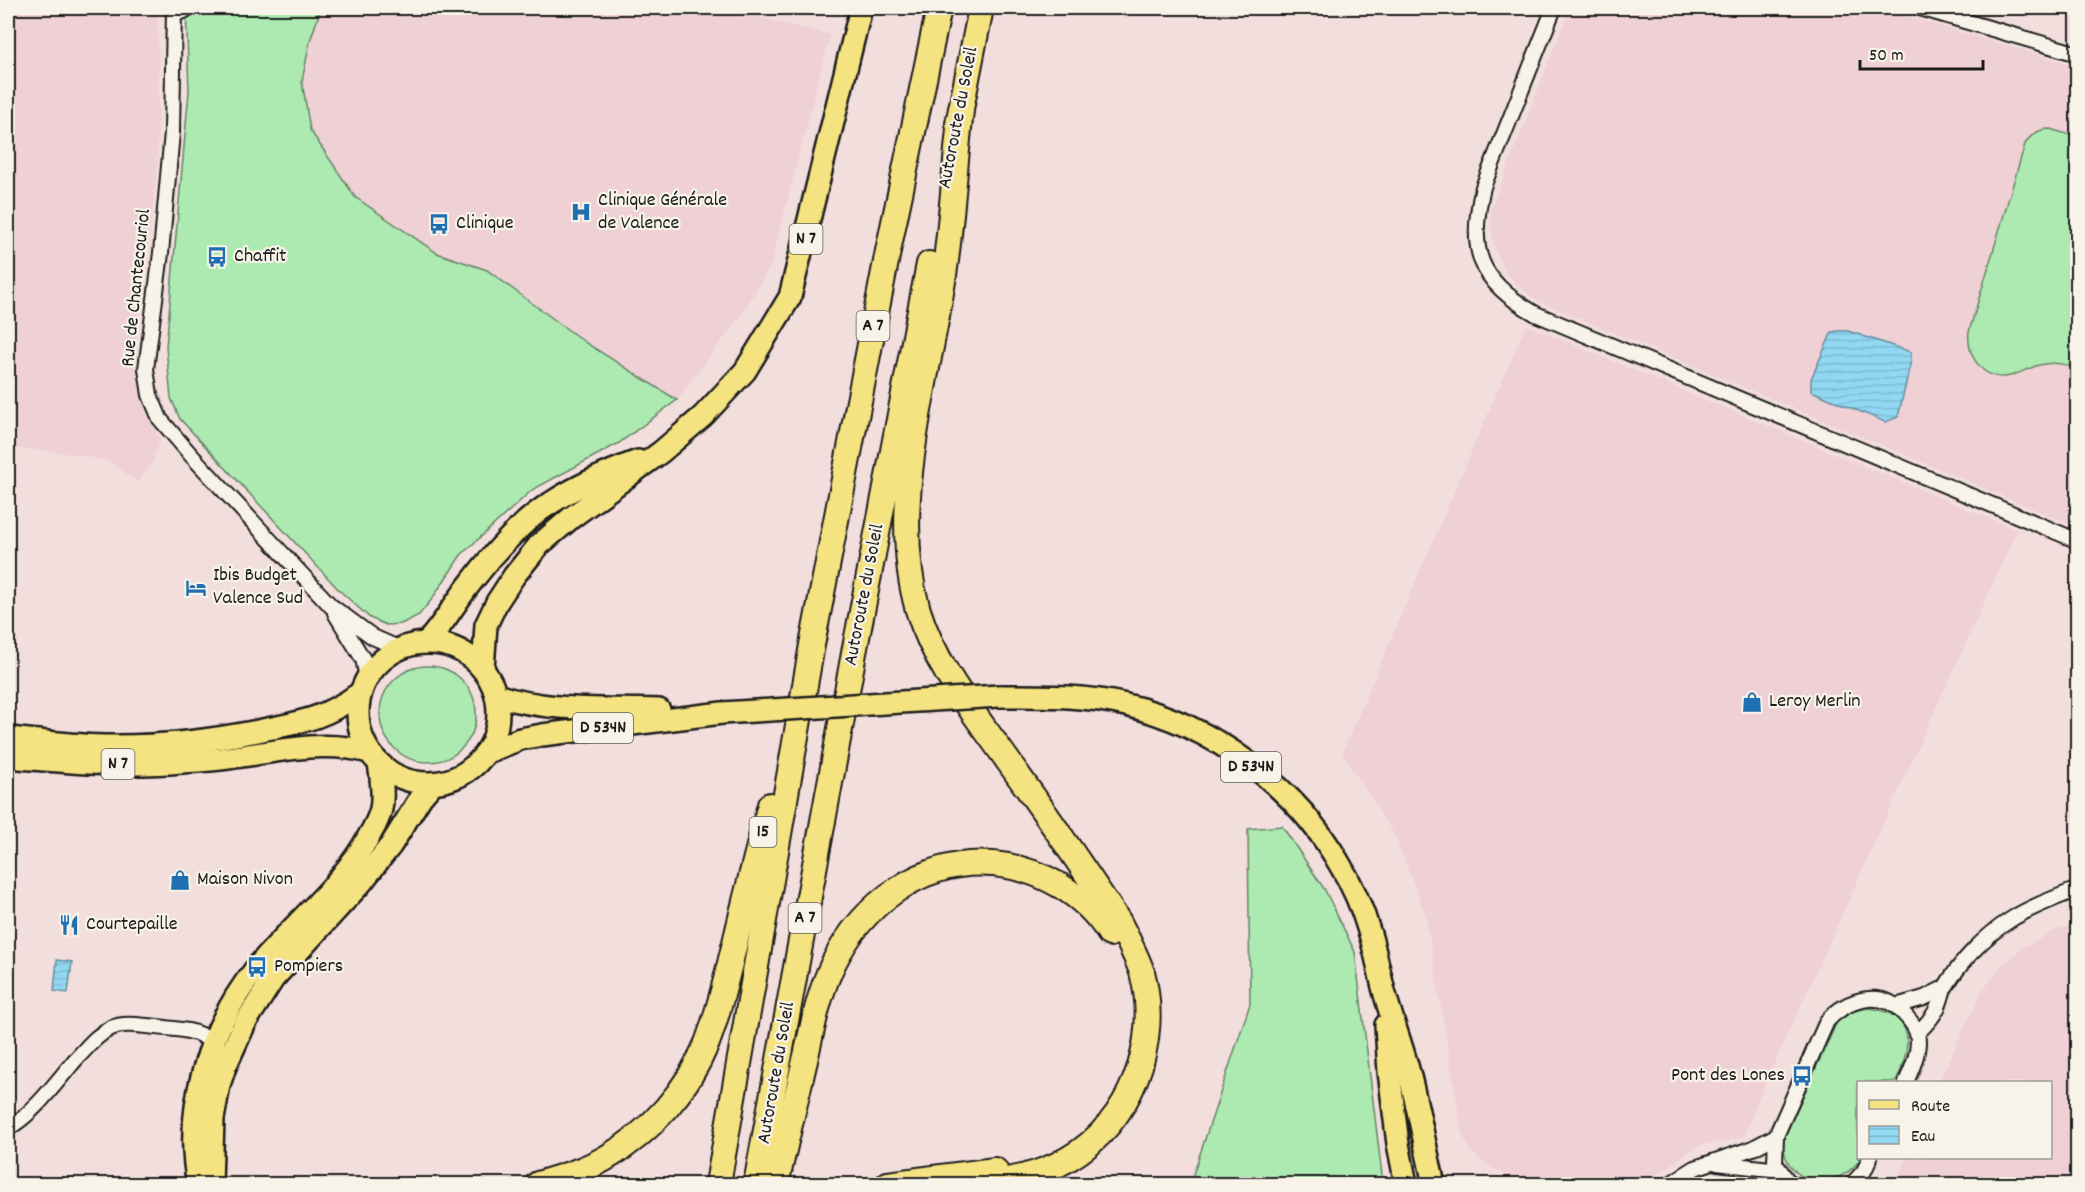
<svg xmlns="http://www.w3.org/2000/svg" width="2085" height="1192" viewBox="0 0 2085 1192" font-family="Dekko,sans-serif">
  <style>
    .built { fill: #eed0d5 }
    .grass { fill: #aceab1; stroke: #648366; stroke-width: 1.5 }
    .water { fill: url(#water-rules); stroke: #638d9d; stroke-width: 1.5 }
    .lines { fill: none; stroke-linecap: round; stroke-linejoin: round }
    .street-casing { stroke: #1c1c1c; stroke-width: 18 }
    .primary-casing { stroke: #1c1c1c; stroke-width: 26 }
    .highway-casing { stroke: #1c1c1c; stroke-width: 28 }
    .street { stroke: #f7f3e8; stroke-width: 14 }
    .primary { stroke: #f5e381; stroke-width: 21 }
    .highway { stroke: #f5e381; stroke-width: 24 }
    .primary-bridge-casing { stroke: #1c1c1c; stroke-width: 26; stroke-linecap: butt }
    .primary-bridge { stroke: #f5e381; stroke-width: 21 }
    .labels { text-anchor: middle; dominant-baseline: central; stroke-width: 4.5; stroke-linejoin: round; paint-order: stroke }
    .shield { fill: #f7f3e8; stroke: #5e5c59; stroke-width: 1.5 }
    .shield-label { font-size: 18px; font-weight: bold; fill: #1c1c1c }
    .street-label { font-size: 20px; fill: #1c1c1c; stroke: #f7f3e8 }
    .poi-label { font-size: 20px; fill: #1c1c1c; stroke: #f7f3e8; text-anchor: start }
  </style>
  <defs>
    <pattern id="water-rules" width="6" height="5" patternUnits="userSpaceOnUse" patternTransform="scale(1.5)"><rect width="6" height="5" fill="#92d8f3"/><path d="M0 2.5h6" fill="none" stroke="#7db9d0"/></pattern>
  </defs>
  <rect width="100%" height="100%" fill="#f2dedd"/>
  <filter id="ink" filterUnits="userSpaceOnUse"><feTurbulence type="fractalNoise" baseFrequency=".0167" numOctaves="2"/><feDisplacementMap in="SourceGraphic" scale="12" xChannelSelector="R" yChannelSelector="G"/><feConvolveMatrix kernelMatrix="1 2 1 2 8 2 1 2 1" color-interpolation-filters="sRGB"/></filter>
  <g filter="url(#ink)">
    <g class="built">
      <polygon points="8,8 157,8 159,73 157,171 136,344 137,375 146,412 160,439 152,463 137,482 111,462 81,455 8,447"/>
      <polygon points="321,8 720,8 830,35 771,264 742,314 677,400 587,343 487,270 437,253 355,197 310,130 302,81 310,41"/>
      <polygon points="1570,8 1877,8 2077,66 2077,527 1536,300 1520,287 1506,273 1493,243 1490,212"/>
      <polygon points="1526,325 2017,530 1759,1097 1744,1137 1697,1146 1644,1184 1526,1184 1486,1165 1470,1150 1462,1134 1426,915 1394,834 1342,753"/>
      <polygon points="2077,923 2077,1178 2046,1178 2037,1184 1895,1184 1906,1158 2050,1158 2050,1082 1939,1082 1981,993 2002,965 2024,947 2052,932"/>
    </g>
    <g class="grass">
      <polygon points="186,8 321,8 310,41 302,81 310,130 355,197 437,253 487,270 586,343 677,400 619,443 532,490 461,555 432,599 419,615 401,624 386,625 370,618 340,591 180,419 171,398 166,347 189,91"/>
      <path d="M2050 129 2077 137V368C2067 365 2057 362 2045 364 2033 365 2022 373 2010 376 1983 382 1966 355 1969 332L2025 144C2031 134 2039 129 2050 129Z"/>
      <circle cx="428" cy="714" r="48"/>
      <polygon points="1282,826 1325,890 1355,952 1383,1184 1190,1184 1250,1004 1248,829"/>
      <path d="M1867 1008C1917 1013 1912 1047 1896 1082H1858V1158H1861C1840 1192 1783 1189 1783 1140L1837 1022 1851 1012Z"/>
    </g>
    <g class="water">
      <polygon points="1839,331 1848,331 1911,352 1911,362 1898,417 1885,422 1811,391 1811,379 1832,332"/>
      <polygon points="57,960 72,962 68,993 54,991"/>
    </g>
    <g class="lines">
      <g class="street-casing">
        <g id="street">
          <polyline points="174,8 172,133 161,253 146,369 150,395 160,419 191,455 331,606 373,637 400,649"/>
          <path d="M1554 8 1483 187C1468 251 1478 281 1536 314L2078 541"/>
          <polyline points="1920,8 2078,54"/>
          <polyline points="174,14 184,11 188,8"/>
          <polyline points="335,613 363,659 367,677"/>
          <polyline points="1896,1006 1924,998 1944,988"/>
          <path d="M1917 1033C1926 1025 1935 1015 1939 1004 1942 998 1942 991 1946 986 1961 961 1985 936 2010 920 2030 907 2055 898 2078 889"/>
          <path d="M8 1128C34 1114 57 1081 76 1059 87 1048 96 1035 111 1028 125 1022 142 1026 157 1027 172 1029 193 1029 206 1038 210 1040 214 1044 218 1046"/>
          <polyline points="1717,1163 1779,1170"/>
          <polyline points="1670,1184 1695,1168 1753,1148 1776,1136"/>
          <path d="M1793 1184 1787 1180 1775 1163 1776 1136 1827 1021C1847 999 1882 988 1904 1014 1909 1019 1915 1027 1917 1033 1921 1049 1912 1069 1906 1082"/>
          <polyline points="1852,1184 1864,1171 1870,1158"/>
        </g>
      </g>
      <g class="primary-casing">
        <g id="primary">
          <path d="M426 643C444 624 456 601 473 580 492 555 524 519 551 503 578 485 608 472 638 461"/>
          <circle cx="428" cy="713" r="70"/>
          <polyline points="483,669 486,625 497,602 514,576 539,545 572,517 661,452 703,416 745,371 790,297 861,8"/>
          <path d="M496 695C547 712 605 708 659 710"/>
          <path d="M999 696C1041 696 1084 695 1126 705 1212 725 1295 786 1339 863 1352 884 1363 910 1370 934 1376 953 1379 972 1384 991 1391 1017 1401 1043 1408 1069 1418 1107 1425 1146 1434 1184"/>
          <path d="M8 738C44 741 81 747 117 746 165 746 212 740 258 731 301 722 324 719 360 693"/>
          <polyline points="485,753 520,739 542,735 722,713"/>
          <path d="M8 757C66 762 124 767 182 762 197 761 213 760 228 758 276 752 322 739 369 752"/>
          <polyline points="1386,1025 1389,1072 1398,1144 1406,1184"/>
          <path d="M198 1184C183 1108 209 1026 258 966 292 925 335 892 363 846 370 834 378 823 381 809 384 794 381 778 379 763"/>
          <polyline points="211,1184 213,1119 219,1085 225,1067 245,1023 273,979 361,883 391,845 421,797 433,783"/>
        </g>
      </g>
      <g class="highway-casing">
        <g id="highway">
          <path d="M961 110C955 163 952 216 945 268 930 375 887 504 918 610 935 666 975 714 1008 761 1046 814 1083 868 1119 922 1127 938 1136 955 1142 972 1161 1042 1131 1123 1068 1159 1039 1176 1008 1181 976 1184"/>
          <polyline points="958,124 981,8"/>
          <path d="M538 1184C561 1177 585 1170 606 1158 651 1132 687 1091 707 1043 719 1012 726 979 734 947 745 900 757 852 770 805"/>
          <polyline points="718,1184 812,645 888,251 939,8"/>
          <polyline points="756,1184 854,653 929,264"/>
          <path d="M776 1184C786 1142 796 1099 806 1056 813 1025 819 993 833 964 863 903 923 858 993 864 1040 868 1085 894 1110 934"/>
          <polyline points="888,1184 995,1170"/>
        </g>
      </g>
      <use href="#street" class="street"/>
      <use href="#primary" class="primary"/>
      <use href="#highway" class="highway"/>
      <g class="primary-bridge-casing">
        <polyline id="primary-bridge" points="722,713 999,696"/>
      </g>
      <use href="#primary-bridge" class="primary-bridge"/>
    </g>
  </g>
  <defs>
    <g id="hospital-bare" transform="scale(1.62)"><path d="M-5-5h3v3.5h4V-5h3V5h-3V1.5h-4V5h-3Z" fill="#1f6fb2" stroke="#f7f3e8" stroke-width="2.5" paint-order="stroke"/></g>
    <g id="bus-bare" transform="scale(1.62)"><path d="M-5-6H5V4H4V6H2V4H-2V6H-4V4H-5ZM-3.5-4V0h7V-4ZM-3.5 1.2v1.5H-2V1.2ZM2 1.2v1.5H3.5V1.2Z" fill="#1f6fb2" stroke="#f7f3e8" stroke-width="2.5" paint-order="stroke"/></g>
    <g id="hotel-bare" transform="scale(1.62)"><path d="M-6-4.5h1.5V1H6V5H4.5V3h-9V5H-6ZM-4 0a1.8 1.8 0 1 1 3.6 0ZM.5 0V-2.5h3Q6-2.5 6 0Z" fill="#1f6fb2" stroke="#f7f3e8" stroke-width="2.5" paint-order="stroke"/></g>
    <g id="shop-bare" transform="scale(1.62)"><path d="M-5-2.5h2.3a2.7 3.5 0 0 1 5.4 0H5L5.5 6h-11ZM-1.5-2.5h3a1.5 2.3 0 0 0-3 0Z" fill="#1f6fb2" stroke="#f7f3e8" stroke-width="2.5" paint-order="stroke"/></g>
    <g id="restaurant-bare" transform="scale(1.62)"><path d="M-5-6h1v4h1v-4h1v4h1v-4h1v5L-1.5 .5V6h-2V.5L-5-1ZM5-6V6H3V1.5H1.5Q1.5-4 5-6Z" fill="#1f6fb2" stroke="#f7f3e8" stroke-width="2.5" paint-order="stroke"/></g>
  </defs>
  <g fill-rule="evenodd">
    <use href="#hospital-bare" x="581" y="212"/>
    <use href="#bus-bare" x="439" y="224"/>
    <use href="#bus-bare" x="217" y="257"/>
    <use href="#hotel-bare" x="196" y="588"/>
    <use href="#shop-bare" x="1752" y="702"/>
    <use href="#shop-bare" x="180" y="880"/>
    <use href="#restaurant-bare" x="69" y="925"/>
    <use href="#bus-bare" x="257" y="967"/>
    <use href="#bus-bare" x="1802" y="1076"/>
  </g>
  <g class="labels">
    <g class="shield">
      <rect x="789.5" y="224" width="33" height="30" rx="4.5"/>
      <rect x="856.5" y="311" width="33" height="30" rx="4.5"/>
      <rect x="573" y="713" width="60" height="30" rx="4.5"/>
      <rect x="101.5" y="749" width="33" height="30" rx="4.5"/>
      <rect x="1221" y="752" width="60" height="30" rx="4.5"/>
      <rect x="749.5" y="817" width="27" height="30" rx="4.5"/>
      <rect x="788.5" y="903" width="33" height="30" rx="4.5"/>
    </g>
    <g class="shield-label">
      <text x="806" y="239">N 7</text>
      <text x="873" y="326">A 7</text>
      <text x="603" y="728">D 534N</text>
      <text x="118" y="764">N 7</text>
      <text x="1251" y="767">D 534N</text>
      <text x="763" y="832">15</text>
      <text x="805" y="918">A 7</text>
    </g>
    <g class="street-label">
      <text transform="translate(959 118) rotate(-79)">Autoroute du Soleil</text>
      <text transform="translate(137 288) rotate(-84)">Rue de Chantecouriol</text>
      <text transform="translate(865 595) rotate(-79)">Autoroute du Soleil</text>
      <text transform="translate(777 1073) rotate(-80)">Autoroute du Soleil</text>
    </g>
    <g class="poi-label">
      <text x="598" y="201">Clinique Générale<tspan x="598" dy="23">de Valence</tspan></text>
      <text x="456" y="224">Clinique</text>
      <text x="234" y="257">Chaffit</text>
      <text x="213" y="576">Ibis Budget<tspan x="213" dy="23">Valence Sud</tspan></text>
      <text x="1769" y="702">Leroy Merlin</text>
      <text x="197" y="880">Maison Nivon</text>
      <text x="86" y="925">Courtepaille</text>
      <text x="274" y="967">Pompiers</text>
      <text x="1785" y="1076" text-anchor="end">Pont des Lones</text>
    </g>
  </g>
  <rect width="2085" height="1192" fill="none" stroke="#f7f3e8" stroke-width="30"/>
  <rect x="15" y="15" width="2055" height="1162" fill="none" stroke="#1c1c1c" stroke-width="2" filter="url(#ink)"/>
  <rect x="1857" y="1081" width="195" height="78" fill="#f7f3e8" stroke="#9f9d96" stroke-width="1.5"/>
  <rect x="1869" y="1100" width="30" height="9" fill="#f5e381" stroke="#9f9d96" stroke-width="1.5"/>
  <text x="1911" y="1111" font-size="18" fill="#1c1c1c">Route</text>
  <rect x="1869" y="1126" width="30" height="18" fill="url(#water-rules)" stroke="#9f9d96" stroke-width="1.5"/>
  <text x="1911" y="1141" font-size="18" fill="#1c1c1c">Eau</text>
  <path d="M1860 60v9h123v-9" fill="none" stroke="#1c1c1c" stroke-width="3"/>
  <text x="1869" y="60" font-size="18" fill="#1c1c1c" stroke="#f7f3e8" stroke-width="4.5" paint-order="stroke">50 m</text>
</svg>
